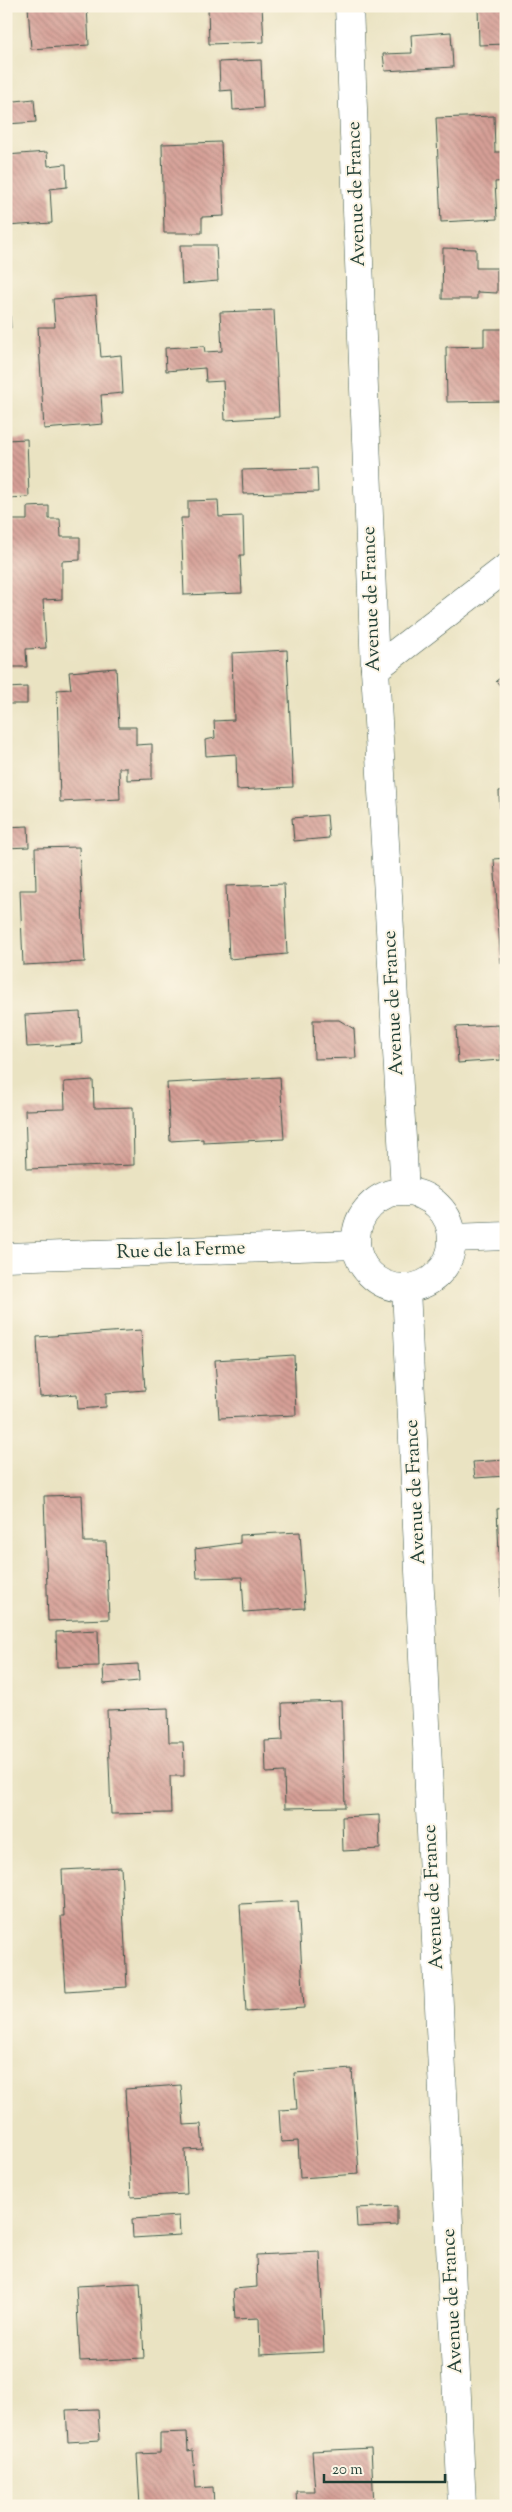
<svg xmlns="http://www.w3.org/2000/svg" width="512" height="2512" viewBox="0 0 512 2512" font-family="'Sorts Mill Goudy',serif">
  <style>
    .building { fill: url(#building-back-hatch) }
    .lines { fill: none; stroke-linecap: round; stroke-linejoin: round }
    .minor-casing { stroke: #3d5649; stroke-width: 29 }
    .minor { stroke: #fff; stroke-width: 28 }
    .labels { text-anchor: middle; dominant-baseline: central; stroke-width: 4; stroke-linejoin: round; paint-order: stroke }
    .street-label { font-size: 19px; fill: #1f3d34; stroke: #fcf5e5 }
  </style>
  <defs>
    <pattern id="building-back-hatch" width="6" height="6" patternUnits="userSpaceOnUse" patternTransform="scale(1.25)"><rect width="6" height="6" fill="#d69f96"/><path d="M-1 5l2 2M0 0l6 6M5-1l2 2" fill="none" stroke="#ad837b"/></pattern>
  </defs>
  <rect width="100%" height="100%" fill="#fcf5e5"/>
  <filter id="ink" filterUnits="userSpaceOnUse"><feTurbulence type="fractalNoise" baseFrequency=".02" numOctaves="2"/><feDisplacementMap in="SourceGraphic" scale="10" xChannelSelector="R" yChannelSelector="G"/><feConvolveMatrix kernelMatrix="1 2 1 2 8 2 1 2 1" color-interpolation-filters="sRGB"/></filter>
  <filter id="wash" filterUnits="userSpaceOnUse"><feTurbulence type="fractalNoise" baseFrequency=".0096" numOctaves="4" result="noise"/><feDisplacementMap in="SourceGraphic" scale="20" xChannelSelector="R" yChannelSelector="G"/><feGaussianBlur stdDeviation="1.12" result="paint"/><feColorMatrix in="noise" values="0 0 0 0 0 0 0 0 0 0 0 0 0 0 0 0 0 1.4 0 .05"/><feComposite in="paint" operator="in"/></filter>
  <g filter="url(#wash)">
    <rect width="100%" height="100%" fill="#eae3c2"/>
    <g id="blocks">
      <g class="building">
        <polygon points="28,6 87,6 89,45 31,49"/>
        <polygon points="208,6 262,6 264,42 209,44"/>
        <polygon points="478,6 506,6 506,44 479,45"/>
        <polygon points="451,32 453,67 385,71 383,54 412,53 411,35"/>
        <polygon points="261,60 263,108 233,110 232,90 220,91 219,62"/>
        <polygon points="34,99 36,122 6,124 6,102"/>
        <polygon points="494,116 495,152 506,152 506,181 495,182 497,219 441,222 436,118"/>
        <polygon points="221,142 224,216 202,217 202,233 164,233 162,144"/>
        <polygon points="47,152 48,166 66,164 67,187 50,189 52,223 6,226 6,155"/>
        <polygon points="180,245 216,245 218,281 182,284"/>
        <polygon points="443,248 476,249 476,268 497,268 497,293 477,292 477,299 442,299"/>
        <polygon points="6,277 8,277 9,294 6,294"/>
        <polygon points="96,296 101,357 121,355 123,393 101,395 103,424 44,429 38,327 55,327 53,299"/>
        <polygon points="274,310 279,417 225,420 223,381 206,382 205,368 166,371 165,348 204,346 205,352 222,351 220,312"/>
        <polygon points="6,312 10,312 11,328 6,329"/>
        <polygon points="484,329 506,329 506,401 447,402 446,347 484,346"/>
        <polygon points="27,439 29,497 6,498 6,440"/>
        <polygon points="317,468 318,492 243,494 242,470"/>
        <polygon points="218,500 219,517 243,516 244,555 240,555 242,593 184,595 181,518 188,518 188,501"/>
        <polygon points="49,506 49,519 60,519 61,537 80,537 80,560 62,561 62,599 43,600 46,648 26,649 27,667 6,667 6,520 27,520 27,507"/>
        <polygon points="287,650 293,787 237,790 236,754 206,756 205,740 215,738 214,721 234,720 232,653"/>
        <polygon points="116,668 119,727 136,727 136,745 152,744 152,779 127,780 127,768 119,768 120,799 60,802 57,690 71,689 69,672"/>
        <polygon points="506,674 506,692 496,681"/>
        <polygon points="27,687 27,704 6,704 6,688"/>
        <polygon points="506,790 506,815 500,816 499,791"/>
        <polygon points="327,815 329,838 294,841 292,818"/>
        <polygon points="28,826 29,847 6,848 6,827"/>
        <polygon points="79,847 85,962 23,965 20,890 36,890 35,848"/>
        <polygon points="506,858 506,962 501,963 494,859"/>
        <polygon points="284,884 287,954 229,959 226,886"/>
        <polygon points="80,1012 82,1044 27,1047 25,1015"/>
        <polygon points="313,1020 339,1020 354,1029 356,1058 314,1059"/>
        <polygon points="499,1025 501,1060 458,1063 456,1027"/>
        <polygon points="280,1077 284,1139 203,1143 203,1139 170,1141 167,1083"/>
        <polygon points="93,1080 94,1108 133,1107 134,1165 27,1169 25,1110 65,1109 64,1082"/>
        <polygon points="141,1330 145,1390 106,1393 106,1407 78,1409 77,1394 40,1397 37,1337"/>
        <polygon points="294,1355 296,1415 219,1418 215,1360"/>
        <polygon points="506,1460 506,1476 475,1478 473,1462"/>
        <polygon points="82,1495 84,1542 106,1542 109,1619 48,1621 44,1496"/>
        <polygon points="506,1508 506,1617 502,1617 497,1509"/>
        <polygon points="300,1532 305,1608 244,1612 242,1577 197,1578 195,1549 240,1543 240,1535"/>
        <polygon points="98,1630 99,1666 57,1667 56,1632"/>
        <polygon points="138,1664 139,1681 104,1684 103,1666"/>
        <polygon points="342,1701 345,1807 285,1808 284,1772 266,1773 265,1741 283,1740 282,1703"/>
        <polygon points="168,1708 169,1742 183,1742 184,1761 184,1776 170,1776 171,1813 111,1814 107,1710"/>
        <polygon points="379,1815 380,1849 343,1851 342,1817"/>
        <polygon points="121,1867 127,1987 66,1991 61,1916 64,1916 62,1870"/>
        <polygon points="298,1901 304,2008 246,2012 240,1904"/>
        <polygon points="352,2069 359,2174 300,2178 298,2141 281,2142 279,2110 297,2109 294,2073"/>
        <polygon points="181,2085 184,2125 201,2124 203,2149 185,2150 187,2194 131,2197 125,2089"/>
        <polygon points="397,2206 397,2225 357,2227 356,2208"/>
        <polygon points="179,2216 180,2235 133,2238 132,2219"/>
        <polygon points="320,2252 324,2352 260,2355 259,2318 235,2319 233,2289 257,2287 256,2255"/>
        <polygon points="140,2283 144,2358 80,2361 76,2286"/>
        <polygon points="98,2409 100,2440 68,2442 66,2410"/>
        <polygon points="187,2432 188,2451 193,2450 196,2488 213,2487 214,2506 140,2506 137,2454 160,2453 160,2433"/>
        <polygon points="371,2448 374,2506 297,2506 296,2491 315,2491 312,2451"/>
      </g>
    </g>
  </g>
  <g filter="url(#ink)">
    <use href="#blocks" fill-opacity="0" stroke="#3d5649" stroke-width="1"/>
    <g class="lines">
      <g class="minor-casing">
        <g id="minor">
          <polyline points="349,6 375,669 405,1191"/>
          <polyline points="375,669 506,568"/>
          <circle cx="404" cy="1240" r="48"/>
          <polyline points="453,1238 506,1236"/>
          <polyline points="6,1257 356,1245"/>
          <polyline points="406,1288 462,2506"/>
        </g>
      </g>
      <use href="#minor" class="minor"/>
    </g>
  </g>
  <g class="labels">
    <g class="street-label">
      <text transform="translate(357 194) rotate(-92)">Avenue de France</text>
      <text transform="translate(372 599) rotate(-92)">Avenue de France</text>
      <text transform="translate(394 1003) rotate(-93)">Avenue de France</text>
      <text transform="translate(181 1251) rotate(-2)">Rue de la Ferme</text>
      <text transform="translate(416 1492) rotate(-93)">Avenue de France</text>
      <text transform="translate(434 1897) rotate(-93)">Avenue de France</text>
      <text transform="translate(453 2301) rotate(-93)">Avenue de France</text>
    </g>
  </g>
  <rect width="512" height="2512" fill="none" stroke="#fcf5e5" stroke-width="25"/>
  <path d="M324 2474v8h121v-8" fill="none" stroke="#1f3d34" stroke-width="2.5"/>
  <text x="332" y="2474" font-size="15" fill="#1f3d34" stroke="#fcf5e5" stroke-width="4" paint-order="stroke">20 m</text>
</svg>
